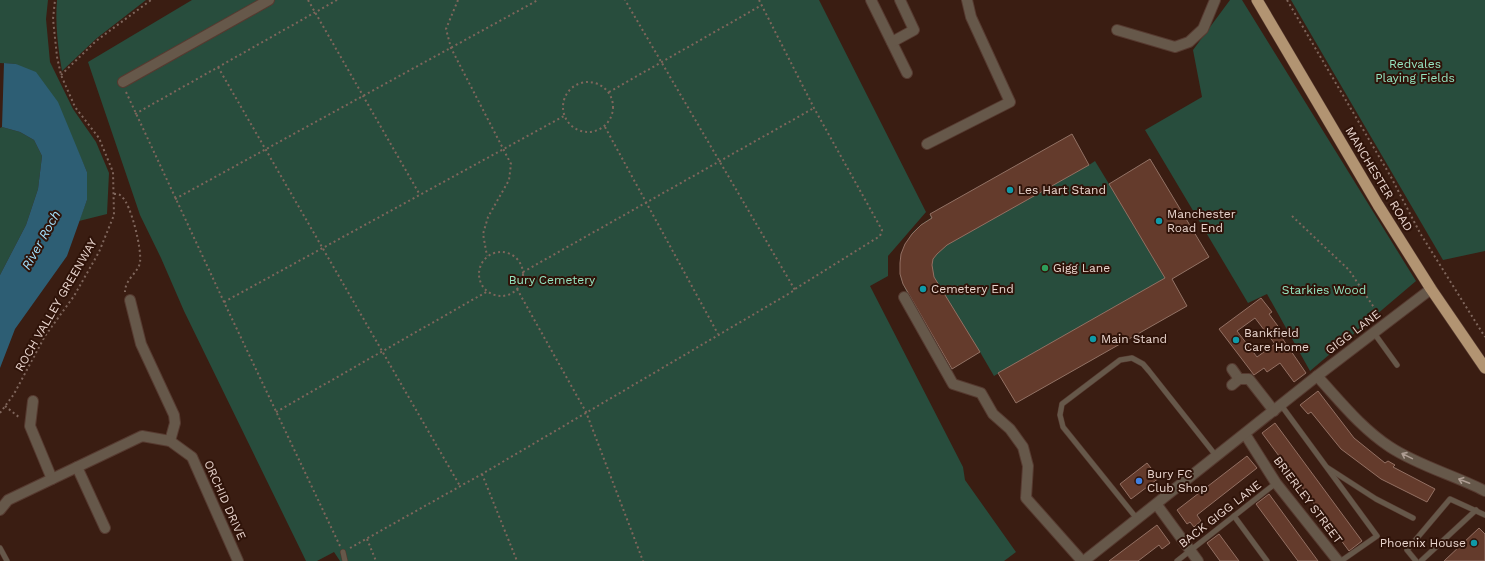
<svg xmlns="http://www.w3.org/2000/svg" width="1485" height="561" viewBox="0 0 1485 561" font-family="'Work Sans',sans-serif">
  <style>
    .green { fill: #284d3d }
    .water { fill: #2d5e74 }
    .building { fill: #643b2c; stroke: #937063; fill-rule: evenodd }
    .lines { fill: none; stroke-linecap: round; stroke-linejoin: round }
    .service-casing { stroke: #563a30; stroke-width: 6 }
    .minor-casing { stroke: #563a30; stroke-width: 12 }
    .trunk-casing { stroke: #563a30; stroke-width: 12 }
    .path { stroke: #7f665c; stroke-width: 2; stroke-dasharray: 2 3; stroke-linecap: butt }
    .service { stroke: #66584a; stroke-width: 5 }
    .minor { stroke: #66584a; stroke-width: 10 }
    .trunk { stroke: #b29472; stroke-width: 11 }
    .oneway { stroke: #ae9d93 }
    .culture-dot { fill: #0f9aa8; stroke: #2f1309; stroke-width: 1.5 }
    .leisure-dot { fill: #2e9e5b; stroke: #2f1309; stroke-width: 1.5 }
    .shop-dot { fill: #3f7fe0; stroke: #2f1309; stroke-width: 1.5 }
    .labels { text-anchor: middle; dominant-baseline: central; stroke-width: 4; stroke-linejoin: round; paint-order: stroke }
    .park-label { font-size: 12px; fill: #96e6c2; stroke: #2f1309 }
    .street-label { font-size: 12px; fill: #e9d5ce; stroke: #2f1309 }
    .poi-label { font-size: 12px; fill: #e9d5ce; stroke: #2f1309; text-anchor: start }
    .water-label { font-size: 13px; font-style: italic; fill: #a1dffc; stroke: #2f1309 }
  </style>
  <rect width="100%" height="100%" fill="#3a1d12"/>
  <g class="green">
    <polygon points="0,0 48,0 46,19 50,62 73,109 96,142 109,173 107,214 79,221 87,200 87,172 75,145 16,64 0,63"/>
    <path d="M57 0H146L97 38 62 71C58 47 55 24 57 0Z"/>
    <polygon points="192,0 819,0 926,212 888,256 888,276 870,286 963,467 965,480 1016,552 1004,561 340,561 334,552 317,561 306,561 184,311 161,258 140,215 88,62"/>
    <polygon points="1230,0 1242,0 1416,281 1310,371 1267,294 1248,303 1145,130 1202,97 1193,50"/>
    <polygon points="1291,0 1485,0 1485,251 1443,260"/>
    <polygon points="2,127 20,132 34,140 42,156 38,189 26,225 0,275 0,128"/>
    <path d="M1072 134 1089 165 1095 161 1109 184 1150 159 1209 257 1172 279 1187 306 1016 403 999 373 994 376 980 352 952 369 908 295C905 288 901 281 900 274 900 269 902 264 903 259 907 236 912 230 931 218L930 214Z"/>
  </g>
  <polygon class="water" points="4,63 16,64 36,72 58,102 87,172 87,200 67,256 15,329 0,368 0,275 26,225 38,189 42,156 34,140 20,132 2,127"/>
  <g class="building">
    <polygon points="1072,134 1089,165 947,245 937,254 933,259 932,265 934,277 980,352 952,369 903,284 900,274 900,263 901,254 905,244 912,234 921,225 932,218 930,214"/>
    <polygon points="1150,159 1209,257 1172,279 1187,306 1016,403 998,373 1165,278 1109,184"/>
    <path d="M1261 298 1272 312 1269 314 1283 333 1280 335 1306 373 1294 382 1280 363 1267 372 1264 368 1254 375 1219 329ZM1255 318 1275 344 1257 357 1237 331Z"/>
    <polygon points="1318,391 1354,438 1385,463 1388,461 1395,465 1393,467 1435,489 1427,502 1381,479 1341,449 1311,412 1308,414 1300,405"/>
    <polygon points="1275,423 1362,541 1349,551 1262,433"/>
    <polygon points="1247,456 1257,468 1197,515 1201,521 1194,527 1190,522 1187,524 1177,510"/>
    <polygon points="1147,463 1159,478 1131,499 1120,484"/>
    <polygon points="1269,494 1318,561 1298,561 1256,504"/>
    <polygon points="1157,525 1170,543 1162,549 1159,545 1138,561 1109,561"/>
    <polygon points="1479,528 1485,534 1485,561 1444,561"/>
    <polygon points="1219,534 1239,561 1220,561 1207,543"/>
  </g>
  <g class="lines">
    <g class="service-casing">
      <g id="service">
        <polyline points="1374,333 1397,365"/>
        <polyline points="1281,405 1377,536 1341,561"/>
        <polyline points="1328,468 1376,499 1413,518"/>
        <polyline points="1234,516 1267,561"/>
        <polyline points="1138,520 1063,427 1060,415 1062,404 1120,360 1132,358 1143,364 1149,371 1217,457"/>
        <polyline points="0,548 7,561"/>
        <polyline points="343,552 345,561"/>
        <polyline points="1177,561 1276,483"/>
        <polyline points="1416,561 1407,550 1450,499 1485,515"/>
        <polyline points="1421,561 1476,510"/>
      </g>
    </g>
    <g class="minor-casing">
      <g id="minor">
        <polyline points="871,0 907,73"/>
        <polyline points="1117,30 1175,47 1189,42 1203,29 1215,0"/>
        <polyline points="892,42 914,30 900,0"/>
        <polyline points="123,82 269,0"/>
        <polyline points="927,144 1010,102 971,17 967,0"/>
        <polyline points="904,297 953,384 981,393 993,414 1010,429 1023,447 1028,466 1026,498 1082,561"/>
        <polyline points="130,300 141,344 174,415 175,423 170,441"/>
        <polyline points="1232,369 1239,379 1232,385"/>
        <path d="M1317 376C1340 401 1361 428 1390 447 1419 466 1454 475 1485 491"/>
        <polyline points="1239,379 1249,379 1274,411"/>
        <polyline points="33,401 30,426 52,479"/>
        <polyline points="1245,434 1276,483 1338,561"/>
        <polyline points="77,467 105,528"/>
        <polyline points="1157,505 1198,561"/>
        <polyline points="0,510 8,500 142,436 170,441 192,457 238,561"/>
        <polyline points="1084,561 1317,376 1431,289"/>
      </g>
    </g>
    <g class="trunk-casing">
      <polyline id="trunk" points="1257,0 1378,205 1431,289 1485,368"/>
    </g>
    <g class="path">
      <polyline points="308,0 420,195"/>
      <polyline points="458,0 446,29 451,48 511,164 509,180 488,217 483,234 487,256"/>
      <polyline points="759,0 814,108 882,230 880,236 795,289"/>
      <polyline points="1287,0 1391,177 1420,233 1485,337"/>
      <polyline points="218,67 460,486"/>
      <polyline points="61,75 96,41 151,0"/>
      <circle cx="588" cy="107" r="25"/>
      <polyline points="126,92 224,302 340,546"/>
      <polyline points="609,92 762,5"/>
      <polyline points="135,114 337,0"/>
      <polyline points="605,127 718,334"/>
      <path d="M114 194C117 194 120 194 122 197 131 204 142 250 140 262 139 272 125 279 125 292"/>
      <polyline points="175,199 538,0"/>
      <polyline points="1292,216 1349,270 1379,315"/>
      <circle cx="501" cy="274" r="22"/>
      <polyline points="523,272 814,108"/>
      <polyline points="517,289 586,412 643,561"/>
      <polyline points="224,302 564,116"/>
      <polyline points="5,406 20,418"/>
      <polyline points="276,412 488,291"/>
      <polyline points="0,413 14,394 45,336 74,296 99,252 114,215 113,172 99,138 75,107 61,75 57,57 53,19 55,0"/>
      <polyline points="482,474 517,561"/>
      <polyline points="367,539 376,561"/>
      <polyline points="350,548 482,474 795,290 625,0"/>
    </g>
    <use href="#service" class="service"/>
    <use href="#minor" class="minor"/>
    <use href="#trunk" class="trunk"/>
  </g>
  <defs><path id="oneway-shaft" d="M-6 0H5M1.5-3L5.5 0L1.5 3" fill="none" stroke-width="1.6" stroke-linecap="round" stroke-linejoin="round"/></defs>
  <g class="oneway">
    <use href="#oneway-shaft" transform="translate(1407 456) rotate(-154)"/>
    <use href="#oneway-shaft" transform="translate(1464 481) rotate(-159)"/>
  </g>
  <g class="culture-dot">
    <circle cx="1010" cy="190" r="4"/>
    <circle cx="1159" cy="221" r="4"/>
    <circle cx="923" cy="289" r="4"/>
    <circle cx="1093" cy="339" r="4"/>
    <circle cx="1236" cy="340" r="4"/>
    <circle cx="1474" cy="543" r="4"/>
  </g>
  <circle class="leisure-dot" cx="1045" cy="268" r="4"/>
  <circle class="shop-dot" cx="1139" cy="481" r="4"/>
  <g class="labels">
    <g class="park-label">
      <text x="1415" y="64">Redvales<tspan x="1415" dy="14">Playing Fields</tspan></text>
      <text x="552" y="280">Bury Cemetery</text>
      <text x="1324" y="290">Starkies Wood</text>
    </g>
    <g class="street-label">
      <text transform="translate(1379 179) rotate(59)">MANCHESTER ROAD</text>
      <text transform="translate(56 305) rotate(-60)">ROCH VALLEY GREENWAY</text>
      <text transform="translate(1353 332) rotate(-37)">GIGG LANE</text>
      <text transform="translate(225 500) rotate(66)">ORCHID DRIVE</text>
      <text transform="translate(1308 500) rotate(53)">BRIERLEY STREET</text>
      <text transform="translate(1220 514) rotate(-38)">BACK GIGG LANE</text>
    </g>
    <g class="poi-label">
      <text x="1018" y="190">Les Hart Stand</text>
      <text x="1167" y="214">Manchester<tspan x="1167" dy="14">Road End</tspan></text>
      <text x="1053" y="268">Gigg Lane</text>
      <text x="931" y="289">Cemetery End</text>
      <text x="1244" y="333">Bankfield<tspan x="1244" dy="14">Care Home</tspan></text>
      <text x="1101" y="339">Main Stand</text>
      <text x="1147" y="474">Bury FC<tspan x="1147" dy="14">Club Shop</tspan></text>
      <text x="1466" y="543" text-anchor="end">Phoenix House</text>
    </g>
    <g class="water-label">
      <text transform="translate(41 240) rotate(-61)">River Roch</text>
    </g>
  </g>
</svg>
